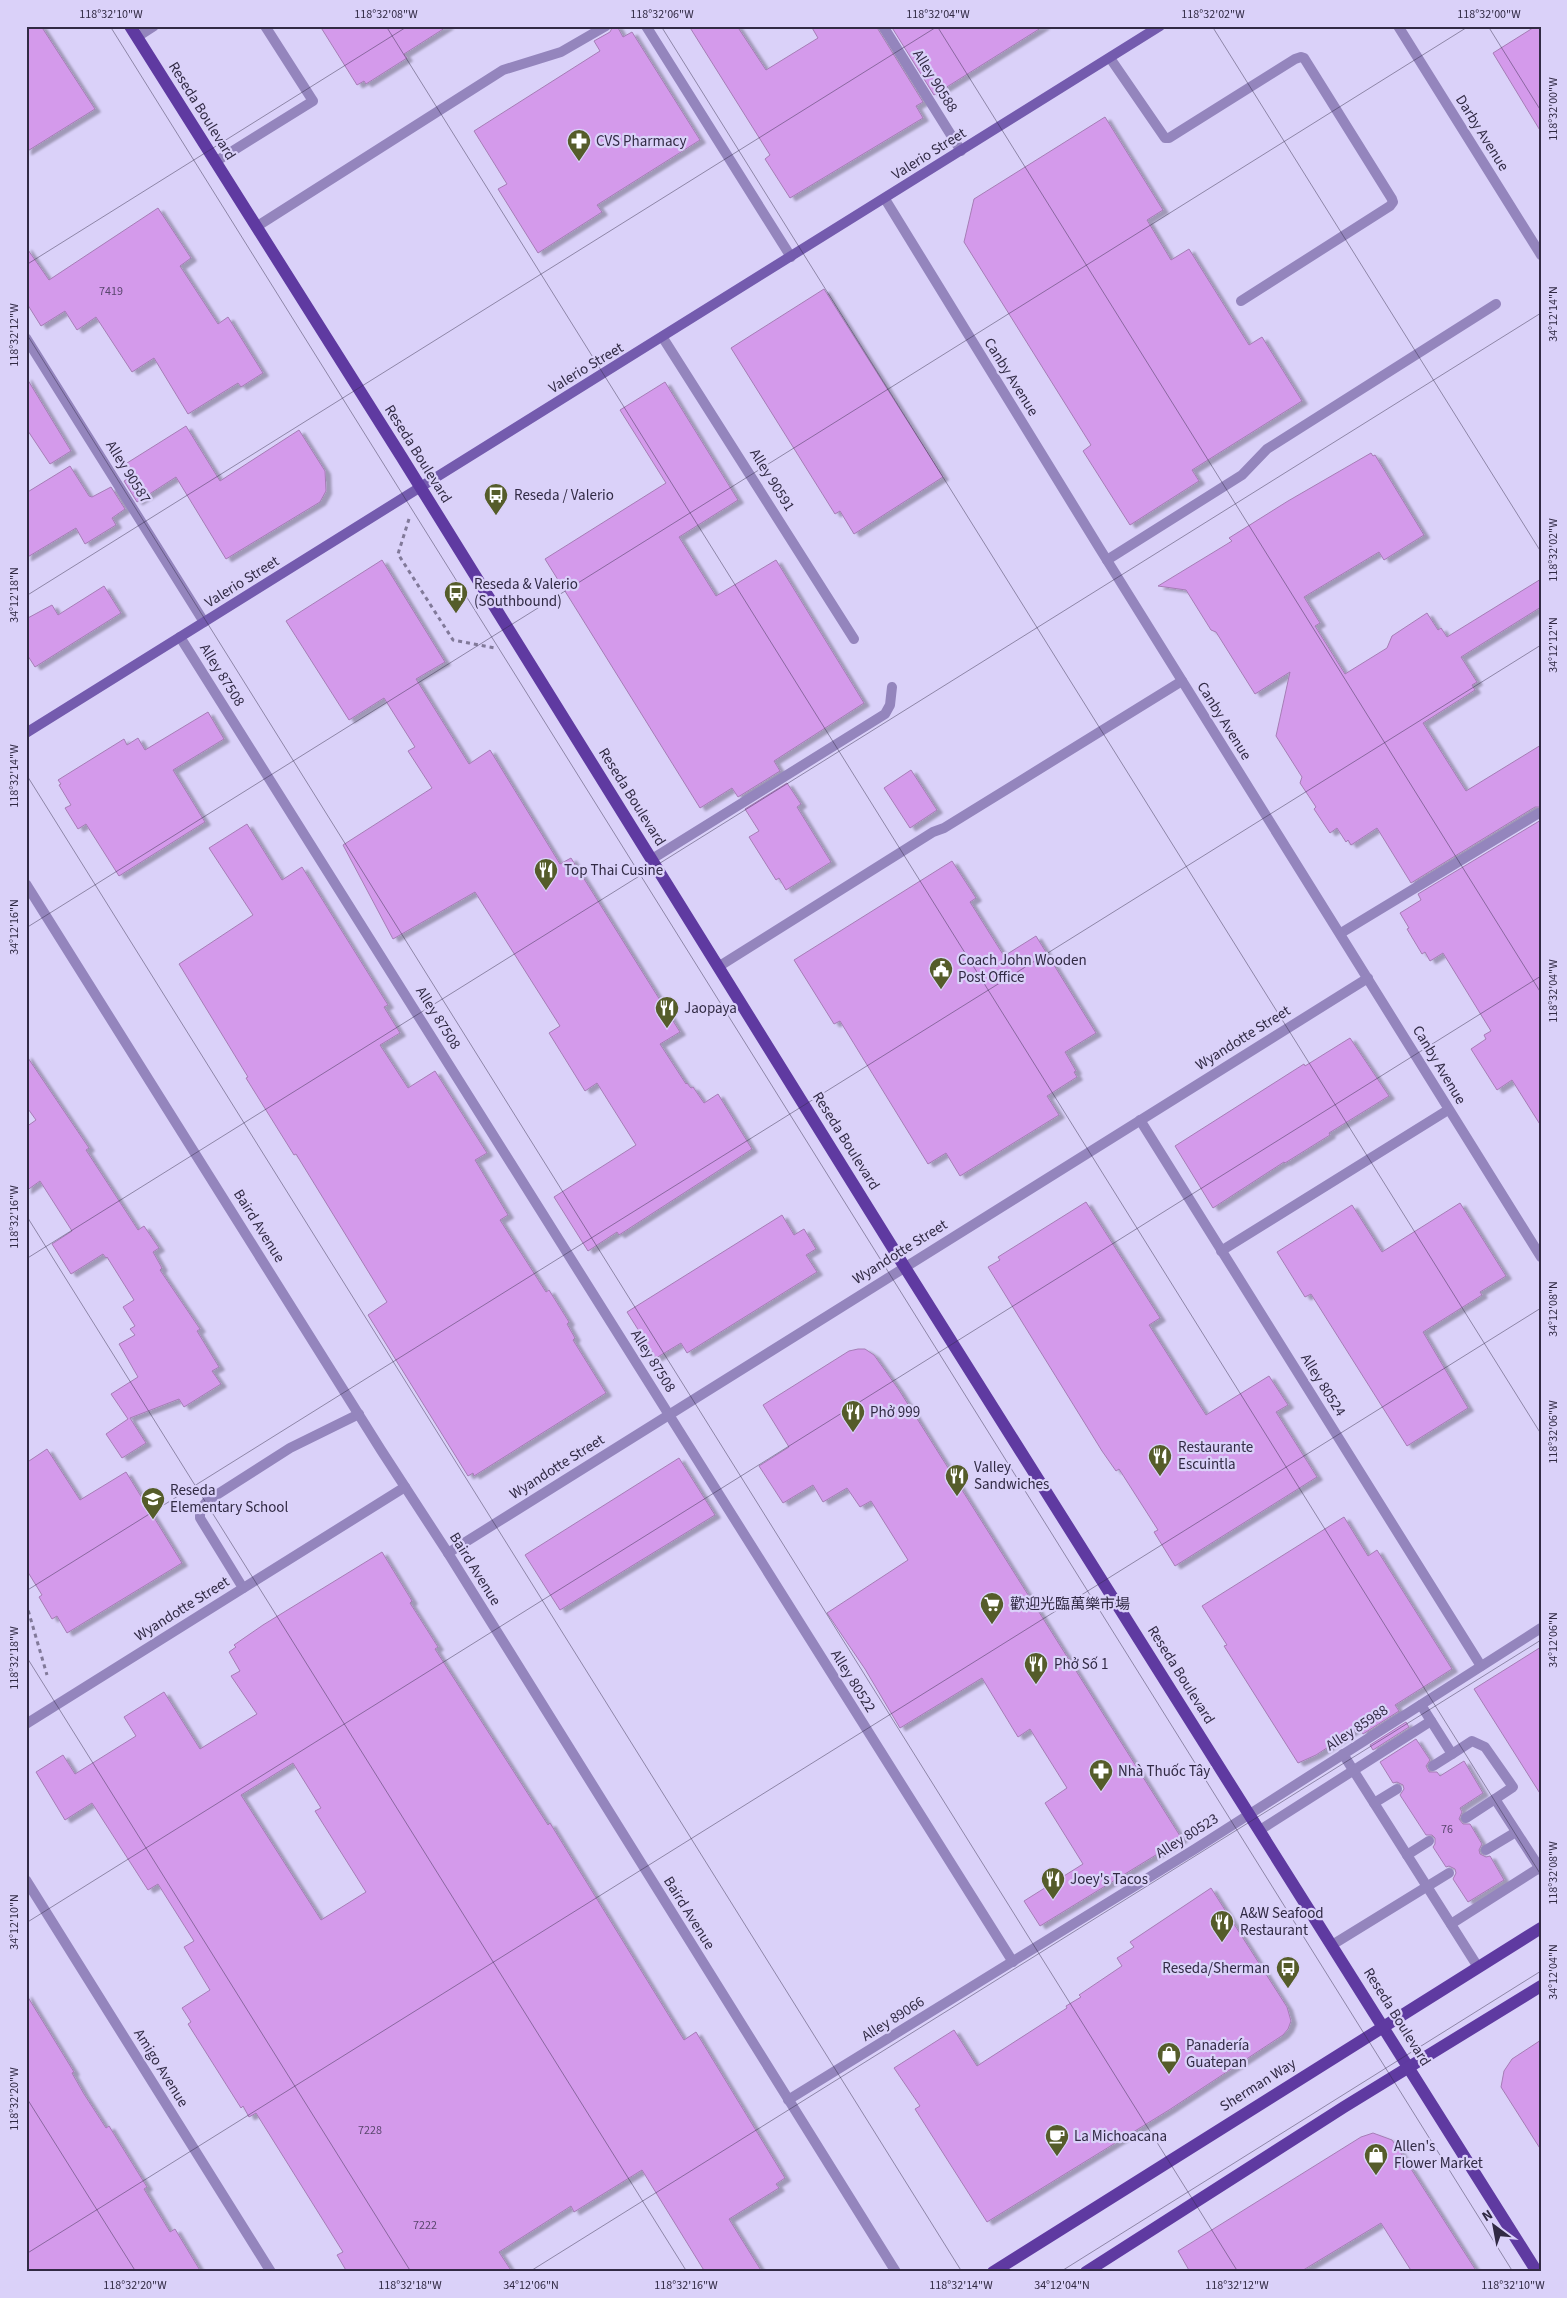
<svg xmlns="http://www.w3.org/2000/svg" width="1567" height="2298" viewBox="0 0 1567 2298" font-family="'Source Sans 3','Noto Sans SC',sans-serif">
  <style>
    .building { fill: #d49aeb; stroke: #a57db5; fill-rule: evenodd; filter: url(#shadow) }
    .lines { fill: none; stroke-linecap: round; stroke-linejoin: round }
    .path { stroke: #817999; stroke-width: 3; stroke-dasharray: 4 4; stroke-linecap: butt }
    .lane { stroke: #9485bd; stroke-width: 10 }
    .street { stroke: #9485bd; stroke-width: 10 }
    .secondary { stroke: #745bae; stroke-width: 10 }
    .primary { stroke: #5f3aa1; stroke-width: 12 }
    .ticks { fill: none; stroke: #312a44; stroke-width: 1; stroke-opacity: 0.45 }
    .labels { text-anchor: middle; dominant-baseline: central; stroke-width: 4.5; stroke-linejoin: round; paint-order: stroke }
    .number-label { font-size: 12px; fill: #5a466e }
    .street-label { font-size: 15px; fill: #312a44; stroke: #dad1f9 }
    .poi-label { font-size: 15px; fill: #312a44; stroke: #dad1f9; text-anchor: start }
    .neatline { fill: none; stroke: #312a44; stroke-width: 2 }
    .ticks-label { font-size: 12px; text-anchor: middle; fill: #312a44 }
  </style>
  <defs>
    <filter id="shadow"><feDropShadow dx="5.5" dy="3" stdDeviation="1" flood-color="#0004"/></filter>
  </defs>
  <rect width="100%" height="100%" fill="#dad1f9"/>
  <g class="building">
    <polygon points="26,26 41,26 95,109 26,152"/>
    <polygon points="320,26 448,26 404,54 407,58 366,84 364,81 357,85"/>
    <polygon points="613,26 617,26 623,37 632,32 700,140 597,205 602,212 538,253 498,189 507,184 474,131 600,51 594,41 610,32"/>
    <polygon points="689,26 737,26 766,70 818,38 811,26 876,26 923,102 916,106 923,118 790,198 765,159 770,155"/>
    <polygon points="891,26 1044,26 934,95"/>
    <polygon points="1536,26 1541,26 1541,132 1493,53"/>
    <polygon points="1105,117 1163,210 1147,220 1171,260 1189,249 1249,345 1262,337 1302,401 1192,470 1199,481 1130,525 1083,451 1091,445 964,242 974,199"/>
    <polygon points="158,208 191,258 180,266 218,324 228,317 263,373 241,387 238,383 188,414 154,358 132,372 96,317 77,330 65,311 41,326 26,302 26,247 49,280"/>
    <polygon points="824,289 943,477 854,534 840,511 835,514 731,348"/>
    <polygon points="26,377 71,451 50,464 26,428"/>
    <polygon points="665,382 738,500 679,537 716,596 776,560 864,703 774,761 780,771 738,797 732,788 700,808 545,559 666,483 620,410"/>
    <polygon points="186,426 220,481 299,430 325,471 326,491 320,502 226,559 176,477 137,502 124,481 134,475 127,463"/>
    <polygon points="1371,453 1373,456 1375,455 1424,535 1384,560 1379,552 1304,597 1320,623 1315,626 1345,674 1387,648 1392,636 1427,613 1438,630 1441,628 1447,637 1541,579 1541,607 1461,657 1477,682 1472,685 1475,690 1423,723 1466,791 1541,745 1541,807 1535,807 1411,883 1377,828 1351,845 1348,840 1346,842 1337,828 1330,833 1314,809 1316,807 1300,783 1302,777 1276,736 1290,672 1255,694 1216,632 1211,630 1186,590 1158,586 1232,541 1229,538 1288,501"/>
    <polygon points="70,466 89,496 92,497 111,487 125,509 112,518 116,525 85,544 76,528 26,558 26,493"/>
    <polygon points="382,560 445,662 416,679 469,764 490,750 560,864 571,858 680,1032 660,1044 686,1084 687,1083 691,1088 693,1087 704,1103 718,1094 752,1149 619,1235 617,1232 588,1251 554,1197 636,1145 597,1083 585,1091 549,1033 560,1026 475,892 393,939 343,845 432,788 408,751 415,747 384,698 349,720 286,621"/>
    <polygon points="104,586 121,613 35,667 26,653 26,619 52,605 58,615"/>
    <polygon points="208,712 224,739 173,770 205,822 119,876 86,824 78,829 65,808 71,805 59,785 61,784 58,780 124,739 127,745 138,738 145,750"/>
    <polygon points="911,770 937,810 910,828 884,788"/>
    <polygon points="787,783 801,804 797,807 831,862 786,890 779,878 776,880 749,837 759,831 745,809"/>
    <polygon points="1541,820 1541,1126 1512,1080 1497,1090 1471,1049 1486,1039 1484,1035 1491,1031 1443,953 1430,961 1425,952 1422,954 1407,929 1409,928 1400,913 1421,900 1418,894"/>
    <polygon points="247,824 282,880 302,867 388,1005 384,1007 400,1033 380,1045 408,1088 435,1071 487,1153 475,1160 508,1215 500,1220 546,1292 549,1290 569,1322 567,1324 575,1338 573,1340 606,1393 474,1476 473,1473 468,1476 368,1315 387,1302 296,1154 294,1155 246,1078 248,1077 179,964 253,915 209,848"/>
    <polygon points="952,861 976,898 970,902 1004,956 1036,936 1096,1033 1065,1052 1076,1071 1074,1072 1077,1077 1047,1096 1059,1115 960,1176 946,1153 928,1164 840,1021 834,1024 794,960"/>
    <polygon points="1350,1038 1389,1096 1329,1133 1330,1135 1285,1163 1284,1162 1213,1208 1175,1146 1304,1064 1305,1066"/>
    <polygon points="26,1055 89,1148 86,1150 138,1230 144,1226 159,1248 153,1252 162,1268 160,1270 200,1329 197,1331 219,1367 212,1371 221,1384 184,1407 179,1399 130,1418 146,1443 122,1458 106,1434 128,1419 111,1394 138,1377 119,1344 135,1335 130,1329 135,1326 123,1307 134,1300 107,1257 106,1258 103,1254 71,1274 52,1244 72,1231 40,1181 26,1191 26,1127 36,1120 26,1106"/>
    <polygon points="1086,1202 1160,1318 1149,1325 1206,1415 1269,1376 1288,1405 1276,1412 1317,1477 1175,1566 1154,1532 1158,1530 1119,1469 1116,1471 1102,1451 988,1267 1000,1260 998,1257"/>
    <polygon points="1460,1203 1506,1276 1480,1292 1482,1295 1423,1332 1468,1408 1407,1446 1311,1294 1305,1297 1277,1252 1352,1205 1382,1252"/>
    <polygon points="782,1215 794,1235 804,1229 816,1249 806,1255 817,1272 687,1353 681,1343 656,1358 627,1312"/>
    <polygon points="858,1349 865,1349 874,1355 899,1390 1182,1839 1040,1926 1024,1901 1083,1864 1045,1803 1067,1788 1030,1729 1018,1737 982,1678 900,1728 865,1669 827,1613 908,1560 871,1501 860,1507 847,1488 823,1502 813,1485 783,1503 759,1466 789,1447 763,1405 849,1351"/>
    <polygon points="47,1449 80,1500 126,1472 182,1563 67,1633 57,1616 52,1619 39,1597 42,1595 26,1569 26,1463"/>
    <polygon points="679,1458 715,1515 560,1610 525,1555"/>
    <polygon points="1344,1517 1368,1556 1377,1550 1452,1669 1395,1705 1399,1711 1363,1734 1359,1727 1316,1755 1298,1763 1224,1646 1227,1645 1202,1606"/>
    <path d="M382 1552 412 1601 410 1603 438 1647 435 1649 548 1825 550 1823 684 2040 696 2032 785 2178 776 2184 779 2188 729 2219 762 2272H705L642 2170 574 2212 571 2206 499 2252 512 2272H347L337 2255 343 2252 256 2113 249 2117 243 2106 241 2108 188 2024 191 2022 182 2008 210 1990 184 1947 194 1941 158 1884 148 1890 92 1803 65 1820 36 1772 63 1755 75 1774 136 1736 124 1717 164 1692 200 1749 257 1714 231 1676 240 1671 229 1652 236 1647 234 1645 263 1625ZM293 1763 321 1808 315 1811 366 1892 321 1920 241 1795Z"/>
    <polygon points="1541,1647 1541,1795 1474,1689"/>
    <polygon points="1406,1722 1409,1727 1373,1750 1370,1745"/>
    <polygon points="1416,1739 1430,1760 1426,1766 1429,1772 1437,1772 1440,1776 1464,1761 1483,1793 1460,1808 1462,1812 1459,1819 1463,1824 1470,1824 1482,1844 1479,1850 1480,1854 1486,1857 1490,1856 1504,1880 1468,1902 1453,1879 1456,1873 1455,1869 1449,1866 1446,1867 1433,1847 1435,1844 1435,1838 1432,1835 1426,1835 1400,1795 1404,1789 1403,1785 1397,1782 1393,1783 1380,1762"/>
    <polygon points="1211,1888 1287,2007 1291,2021 1288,2029 1283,2035 1169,2110 987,2222 915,2109 920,2106 894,2068 954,2030 977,2066 1067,2008 1066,2006 1081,1997 1079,1995 1122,1966 1117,1958 1134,1947 1130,1942"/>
    <polygon points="26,1994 74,2072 72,2073 84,2094 106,2128 109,2126 147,2187 144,2189 170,2232 175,2229 201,2272 26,2272"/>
    <polygon points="1541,2040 1541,2150 1501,2087 1504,2071 1512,2059"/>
    <polygon points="1373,2133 1392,2140 1397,2147 1477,2272 1412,2272 1381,2223 1300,2272 1190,2272 1178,2251 1361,2137"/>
  </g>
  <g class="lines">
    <g class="path">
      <polyline points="409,519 398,554 453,640 495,648"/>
      <polyline points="26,1603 47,1675"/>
    </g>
    <g class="lane">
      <polyline points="646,26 791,257"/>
      <polyline points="883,26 961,151"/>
      <polyline points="137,37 154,26"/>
      <polyline points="1110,58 1165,138 1169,138 1295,59 1301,57 1304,58 1392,199 1393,202 1390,206 1241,301"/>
      <polyline points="215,162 313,101 265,26"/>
      <polyline points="256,227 503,70 561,52 606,26"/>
      <polyline points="26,338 204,622"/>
      <polyline points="663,338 854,639"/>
      <polyline points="1107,560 1242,475 1267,449 1496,304"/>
      <polyline points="180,637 1013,1962"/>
      <polyline points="652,859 885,714 890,705 892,687"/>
      <polyline points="1341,933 1539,813"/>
      <polyline points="718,967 933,832 944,828 1182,681"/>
      <polyline points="1140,1120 1481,1666"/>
      <polyline points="1221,1251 1448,1110"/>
      <polyline points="243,1588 200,1518 200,1510 207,1501 290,1448 359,1414"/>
      <polyline points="1421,1705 1452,1754 1472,1741 1485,1747 1513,1787 1495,1799 1541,1870"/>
      <polyline points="1343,1754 1478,1967"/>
      <polyline points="1433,1766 1452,1754"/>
      <polyline points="1374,1803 1397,1789"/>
      <polyline points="1466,1818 1495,1799"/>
      <polyline points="1260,1830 1431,1721"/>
      <polyline points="1486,1850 1516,1832"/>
      <polyline points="1407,1855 1429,1841"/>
      <polyline points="1451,1924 1539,1868"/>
      <polyline points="1332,1945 1449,1873"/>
      <polyline points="788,2100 1195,1849 1541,1628"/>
    </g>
    <g class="street">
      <polyline points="1398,26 1541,255"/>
      <polyline points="885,199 1100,549 1541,1257"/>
      <polyline points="26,884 381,1450 448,1553 896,2272"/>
      <polyline points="448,1553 1368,978"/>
      <polyline points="26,1724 405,1487"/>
      <polyline points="26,1880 271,2272"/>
    </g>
    <polyline class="secondary" points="26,733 1160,26"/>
    <g class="primary">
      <polyline points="130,26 401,456 904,1266 1537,2272"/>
      <polyline points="993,2272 1541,1928"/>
      <polyline points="1086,2272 1344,2107 1541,1986"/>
    </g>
  </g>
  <path class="ticks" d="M110 26 1513 2272M386 26 1541 1875M661 26 1541 1434M937 26 1541 993M1212 26 1541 552M1488 26 1541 111M26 265 408 26M26 333 1238 2272M26 596 938 26M26 774 962 2272M26 928 1469 26M26 1215 687 2272M26 1259 1541 313M26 1591 1541 645M26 1656 411 2272M26 1923 1541 976M26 2097 136 2272M26 2254 1541 1308M529 2272 1541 1640M1060 2272 1541 1971"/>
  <defs>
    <g id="pharmacy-pin" transform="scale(1.25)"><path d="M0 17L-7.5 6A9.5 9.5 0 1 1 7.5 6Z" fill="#555c2a" stroke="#dad1f9"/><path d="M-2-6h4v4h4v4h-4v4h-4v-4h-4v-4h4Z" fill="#fff"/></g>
    <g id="bus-pin" transform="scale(1.25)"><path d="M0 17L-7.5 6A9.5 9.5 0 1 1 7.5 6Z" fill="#555c2a" stroke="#dad1f9"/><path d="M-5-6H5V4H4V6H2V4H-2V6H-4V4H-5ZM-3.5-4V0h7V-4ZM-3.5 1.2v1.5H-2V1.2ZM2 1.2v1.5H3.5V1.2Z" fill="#fff"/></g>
    <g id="restaurant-pin" transform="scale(1.25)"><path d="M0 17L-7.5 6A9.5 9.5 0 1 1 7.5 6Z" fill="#555c2a" stroke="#dad1f9"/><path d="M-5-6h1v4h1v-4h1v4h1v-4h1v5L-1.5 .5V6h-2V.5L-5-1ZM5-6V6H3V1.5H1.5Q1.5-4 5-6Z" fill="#fff"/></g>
    <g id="civic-pin" transform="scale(1.25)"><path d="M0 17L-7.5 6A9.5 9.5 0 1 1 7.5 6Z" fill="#555c2a" stroke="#dad1f9"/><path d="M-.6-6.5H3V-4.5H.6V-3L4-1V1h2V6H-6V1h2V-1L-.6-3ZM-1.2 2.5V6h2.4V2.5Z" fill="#fff"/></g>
    <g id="school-pin" transform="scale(1.25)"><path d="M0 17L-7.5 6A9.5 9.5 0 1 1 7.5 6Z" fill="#555c2a" stroke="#dad1f9"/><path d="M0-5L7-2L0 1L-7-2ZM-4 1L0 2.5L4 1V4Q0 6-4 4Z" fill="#fff"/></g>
    <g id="supermarket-pin" transform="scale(1.25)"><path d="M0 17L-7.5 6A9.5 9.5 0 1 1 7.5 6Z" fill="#555c2a" stroke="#dad1f9"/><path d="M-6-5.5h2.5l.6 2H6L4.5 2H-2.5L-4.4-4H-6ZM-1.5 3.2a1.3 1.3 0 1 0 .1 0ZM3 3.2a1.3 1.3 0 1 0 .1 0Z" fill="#fff"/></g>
    <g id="shop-pin" transform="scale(1.25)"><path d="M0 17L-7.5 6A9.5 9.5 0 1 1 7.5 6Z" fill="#555c2a" stroke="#dad1f9"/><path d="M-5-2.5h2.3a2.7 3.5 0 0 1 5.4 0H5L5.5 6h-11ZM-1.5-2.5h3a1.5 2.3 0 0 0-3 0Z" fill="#fff"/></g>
    <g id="cafe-pin" transform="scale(1.25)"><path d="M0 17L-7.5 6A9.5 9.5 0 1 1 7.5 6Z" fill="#555c2a" stroke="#dad1f9"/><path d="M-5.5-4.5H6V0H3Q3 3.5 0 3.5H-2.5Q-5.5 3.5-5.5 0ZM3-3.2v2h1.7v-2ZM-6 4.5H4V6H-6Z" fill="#fff"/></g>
  </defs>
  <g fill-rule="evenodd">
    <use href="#pharmacy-pin" x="579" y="141"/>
    <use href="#bus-pin" x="496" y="495"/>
    <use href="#bus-pin" x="456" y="593"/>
    <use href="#restaurant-pin" x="546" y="870"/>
    <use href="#civic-pin" x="941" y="969"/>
    <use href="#restaurant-pin" x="667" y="1008"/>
    <use href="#restaurant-pin" x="853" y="1412"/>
    <use href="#restaurant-pin" x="1160" y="1456"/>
    <use href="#restaurant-pin" x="957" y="1476"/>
    <use href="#school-pin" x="153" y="1499"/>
    <use href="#supermarket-pin" x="992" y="1604"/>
    <use href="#restaurant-pin" x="1036" y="1664"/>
    <use href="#pharmacy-pin" x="1101" y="1771"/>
    <use href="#restaurant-pin" x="1053" y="1879"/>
    <use href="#restaurant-pin" x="1222" y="1922"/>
    <use href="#bus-pin" x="1288" y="1968"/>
    <use href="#shop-pin" x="1169" y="2054"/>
    <use href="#cafe-pin" x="1057" y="2136"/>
    <use href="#shop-pin" x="1376" y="2155"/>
  </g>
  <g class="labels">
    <g class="number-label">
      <text x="111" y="291">7419</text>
      <text x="1447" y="1829">76</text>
      <text x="370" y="2130">7228</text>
      <text x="425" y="2225">7222</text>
    </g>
    <g class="street-label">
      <text transform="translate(935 81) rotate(58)">Alley 90588</text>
      <text transform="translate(202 111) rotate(58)">Reseda Boulevard</text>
      <text transform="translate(1482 133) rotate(58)">Darby Avenue</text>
      <text transform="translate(929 154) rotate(-32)">Valerio Street</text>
      <text transform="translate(586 368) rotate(-31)">Valerio Street</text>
      <text transform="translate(1011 377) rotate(58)">Canby Avenue</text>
      <text transform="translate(418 454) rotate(58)">Reseda Boulevard</text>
      <text transform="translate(128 472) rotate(58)">Alley 90587</text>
      <text transform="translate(772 480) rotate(58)">Alley 90591</text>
      <text transform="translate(242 582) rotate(-32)">Valerio Street</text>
      <text transform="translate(222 675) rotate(58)">Alley 87508</text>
      <text transform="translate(1224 721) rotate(58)">Canby Avenue</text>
      <text transform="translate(632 797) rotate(58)">Reseda Boulevard</text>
      <text transform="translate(438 1018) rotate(58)">Alley 87508</text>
      <text transform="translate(1243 1038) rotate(-32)">Wyandotte Street</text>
      <text transform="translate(1439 1065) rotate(59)">Canby Avenue</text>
      <text transform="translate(846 1141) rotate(58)">Reseda Boulevard</text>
      <text transform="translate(259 1226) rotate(58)">Baird Avenue</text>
      <text transform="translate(900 1252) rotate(-32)">Wyandotte Street</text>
      <text transform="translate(653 1361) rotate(58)">Alley 87508</text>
      <text transform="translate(1323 1385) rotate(58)">Alley 80524</text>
      <text transform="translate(557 1467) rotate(-32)">Wyandotte Street</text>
      <text transform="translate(475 1569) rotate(58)">Baird Avenue</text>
      <text transform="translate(182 1609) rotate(-32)">Wyandotte Street</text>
      <text transform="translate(1181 1675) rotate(58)">Reseda Boulevard</text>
      <text transform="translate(853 1681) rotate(58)">Alley 80522</text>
      <text transform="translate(1357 1728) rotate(-33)">Alley 85988</text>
      <text transform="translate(1187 1836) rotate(-32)">Alley 80523</text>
      <text transform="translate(689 1913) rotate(58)">Baird Avenue</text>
      <text transform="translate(1397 2017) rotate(58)">Reseda Boulevard</text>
      <text transform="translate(893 2019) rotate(-32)">Alley 89066</text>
      <text transform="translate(161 2068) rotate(58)">Amigo Avenue</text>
      <text transform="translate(1258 2085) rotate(-32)">Sherman Way</text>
    </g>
    <g class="poi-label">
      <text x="596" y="141">CVS Pharmacy</text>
      <text x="514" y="495">Reseda / Valerio</text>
      <text x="474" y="584">Reseda &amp; Valerio<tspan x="474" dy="17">(Southbound)</tspan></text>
      <text x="564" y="870">Top Thai Cusine</text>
      <text x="958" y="960">Coach John Wooden<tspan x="958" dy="17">Post Office</tspan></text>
      <text x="684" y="1008">Jaopaya</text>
      <text x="870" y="1412">Phở 999</text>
      <text x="1178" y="1447">Restaurante<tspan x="1178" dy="17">Escuintla</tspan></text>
      <text x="974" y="1467">Valley<tspan x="974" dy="17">Sandwiches</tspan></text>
      <text x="170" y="1490">Reseda<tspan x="170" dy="17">Elementary School</tspan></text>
      <text x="1010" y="1604">歡迎光臨萬樂市場</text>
      <text x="1054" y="1664">Phở Số 1</text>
      <text x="1118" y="1771">Nhà Thuốc Tây</text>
      <text x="1070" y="1879">Joey's Tacos</text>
      <text x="1240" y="1913">A&amp;W Seafood<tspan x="1240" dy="17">Restaurant</tspan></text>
      <text x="1270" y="1968" text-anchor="end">Reseda/Sherman</text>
      <text x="1186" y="2045">Panadería<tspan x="1186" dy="17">Guatepan</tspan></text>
      <text x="1074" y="2136">La Michoacana</text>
      <text x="1394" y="2146">Allen's<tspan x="1394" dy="17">Flower Market</tspan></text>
    </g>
  </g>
  <rect width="1567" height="2298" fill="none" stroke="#dad1f9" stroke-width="55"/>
  <g transform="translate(1494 2226) rotate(328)" stroke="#dad1f9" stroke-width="4" paint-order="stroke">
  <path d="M0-4L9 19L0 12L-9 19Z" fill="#312a44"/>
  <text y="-8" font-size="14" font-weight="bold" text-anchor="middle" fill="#312a44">N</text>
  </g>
  <rect x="28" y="28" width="1512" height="2242" class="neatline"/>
  <g class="ticks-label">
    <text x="111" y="18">118°32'10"W</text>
    <text x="386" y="18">118°32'08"W</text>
    <text x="662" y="18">118°32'06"W</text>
    <text x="938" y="18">118°32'04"W</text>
    <text x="1213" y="18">118°32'02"W</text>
    <text x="1489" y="18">118°32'00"W</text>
    <text transform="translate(1553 109) rotate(-90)" y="4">118°32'00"W</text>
    <text transform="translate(1553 314) rotate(-90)" y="4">34°12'14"N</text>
    <text transform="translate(14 335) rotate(-90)" y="4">118°32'12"W</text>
    <text transform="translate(1553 550) rotate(-90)" y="4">118°32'02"W</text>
    <text transform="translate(14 595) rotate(-90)" y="4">34°12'18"N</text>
    <text transform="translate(1553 645) rotate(-90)" y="4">34°12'12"N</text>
    <text transform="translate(14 776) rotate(-90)" y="4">118°32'14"W</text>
    <text transform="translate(14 927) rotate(-90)" y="4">34°12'16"N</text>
    <text transform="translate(1553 991) rotate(-90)" y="4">118°32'04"W</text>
    <text transform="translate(14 1217) rotate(-90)" y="4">118°32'16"W</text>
    <text transform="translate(1553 1309) rotate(-90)" y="4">34°12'08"N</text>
    <text transform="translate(1553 1432) rotate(-90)" y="4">118°32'06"W</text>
    <text transform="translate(1553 1640) rotate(-90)" y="4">34°12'06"N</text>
    <text transform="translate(14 1658) rotate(-90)" y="4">118°32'18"W</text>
    <text transform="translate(1553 1873) rotate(-90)" y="4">118°32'08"W</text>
    <text transform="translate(14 1922) rotate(-90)" y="4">34°12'10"N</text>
    <text transform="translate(1553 1972) rotate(-90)" y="4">34°12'04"N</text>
    <text transform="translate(14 2099) rotate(-90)" y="4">118°32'20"W</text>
    <text x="135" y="2289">118°32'20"W</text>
    <text x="410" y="2289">118°32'18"W</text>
    <text x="531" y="2289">34°12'06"N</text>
    <text x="686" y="2289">118°32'16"W</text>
    <text x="961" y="2289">118°32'14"W</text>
    <text x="1062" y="2289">34°12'04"N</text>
    <text x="1237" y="2289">118°32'12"W</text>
    <text x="1513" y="2289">118°32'10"W</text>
  </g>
</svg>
